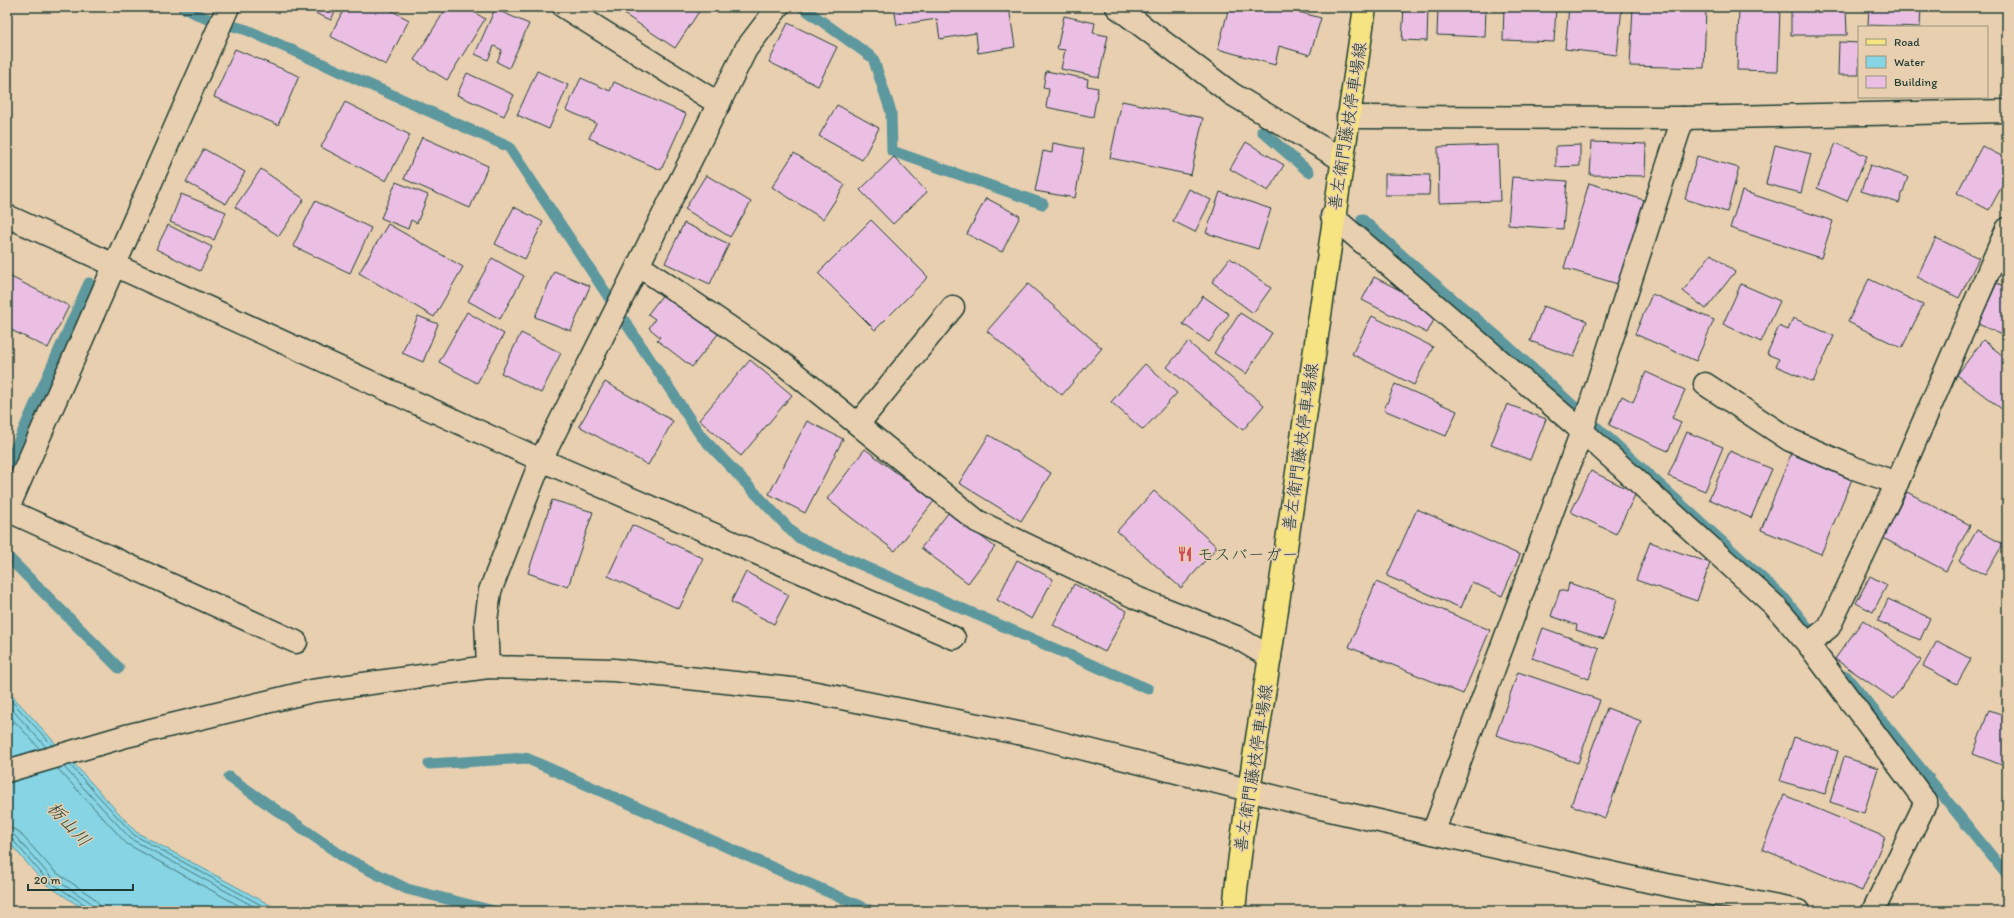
<svg xmlns="http://www.w3.org/2000/svg" width="2014" height="918" viewBox="0 0 2014 918" font-family="Itim,'Klee One',sans-serif">
  <style>
    .water { fill: #86d4e4; stroke: #5d989e }
    .lines { fill: none; stroke-linecap: round; stroke-linejoin: round }
    .shore { stroke: #48797a; stroke-width: 1 }
    .stream { stroke: #5d989e; stroke-width: 11 }
    .building { fill: #ebbfe4; stroke: #1f3d34 }
    .minor-casing { stroke: #1f3d34; stroke-width: 25 }
    .major-casing { stroke: #1f3d34; stroke-width: 25 }
    .minor { stroke: #e7cfaf; stroke-width: 22 }
    .major { stroke: #f6e381; stroke-width: 22 }
    .labels { text-anchor: middle; dominant-baseline: central; stroke-width: 3; stroke-linejoin: round; paint-order: stroke }
    .street-label { font-size: 17px; fill: #1f3d34; stroke: #e7cfaf }
    .poi-label { font-size: 17px; fill: #1f3d34; stroke: #e7cfaf; text-anchor: start }
    .water-label { font-size: 18px; font-style: italic; fill: #24453d; stroke: #e7cfaf }
  </style>
  <rect width="100%" height="100%" fill="#e7cfaf"/>
  <filter id="ink" filterUnits="userSpaceOnUse"><feTurbulence type="fractalNoise" baseFrequency=".025" numOctaves="2"/><feDisplacementMap in="SourceGraphic" scale="8" xChannelSelector="R" yChannelSelector="G"/><feConvolveMatrix kernelMatrix="1 2 1 2 8 2 1 2 1" color-interpolation-filters="sRGB"/></filter>
  <g filter="url(#ink)">
    <polygon class="water" points="7,690 136,832 281,911 87,911 44,883 7,840"/>
    <g class="lines">
      <g class="shore">
        <polyline points="7,696 52,745"/>
        <polyline points="7,704 46,747"/>
        <polyline points="7,713 40,749"/>
        <polyline points="70,765 134,835 272,911"/>
        <polyline points="64,767 131,839 262,911"/>
        <polyline points="58,769 127,844 249,911"/>
        <polyline points="7,827 18,831 54,871 94,898 99,904 100,911"/>
        <polyline points="7,833 15,836 50,876 90,902 94,911"/>
        <polyline points="7,838 12,839 47,880 87,906 89,911"/>
      </g>
      <g class="stream">
        <polyline points="182,7 205,18 247,30 509,147 701,436 797,537 1148,689"/>
        <polyline points="802,7 873,58 891,112 892,151 1043,204"/>
        <polyline points="1262,131 1309,172"/>
        <polyline points="1362,219 1415,267 1498,337 1785,599 1813,634"/>
        <polyline points="7,467 89,283"/>
        <polyline points="7,556 119,668"/>
        <polyline points="1846,676 2007,875"/>
        <polyline points="429,764 526,758 871,911"/>
        <polyline points="229,777 345,858 407,889 494,911"/>
      </g>
    </g>
    <g class="building">
      <polygon points="301,7 337,7 331,20"/>
      <polygon points="345,7 385,7 409,20 386,65 330,36"/>
      <polygon points="447,7 466,7 485,19 447,80 414,60"/>
      <polygon points="625,7 702,7 675,48 621,12"/>
      <polygon points="894,7 1009,7 1015,47 978,53 976,33 940,39 937,19 897,25"/>
      <polygon points="1229,7 1280,7 1321,18 1310,55 1279,46 1275,65 1218,49"/>
      <polygon points="1404,7 1428,7 1427,41 1402,40"/>
      <polygon points="1438,7 1486,7 1485,37 1437,35"/>
      <polygon points="1504,7 1556,7 1554,42 1503,40"/>
      <polygon points="1569,7 1622,7 1617,55 1565,49"/>
      <polygon points="1633,7 1706,7 1704,68 1630,66"/>
      <polygon points="1739,7 1780,7 1778,71 1737,70"/>
      <polygon points="1791,7 1846,7 1847,35 1791,35"/>
      <polygon points="1869,7 1921,7 1920,27 1868,25"/>
      <polygon points="495,9 529,24 509,68 497,62 502,50 494,46 488,60 475,54"/>
      <polygon points="1064,16 1095,23 1093,33 1108,36 1099,77 1061,69 1065,50 1057,49"/>
      <polygon points="788,23 837,47 818,86 769,62"/>
      <polygon points="1839,42 1859,43 1859,75 1838,75"/>
      <polygon points="235,49 299,76 278,125 214,97"/>
      <polygon points="537,71 568,85 549,129 517,115"/>
      <polygon points="1046,71 1088,79 1087,86 1098,88 1093,117 1046,107 1049,89 1043,88"/>
      <polygon points="467,73 514,95 504,116 457,95"/>
      <polygon points="581,78 610,91 614,82 686,114 661,170 589,138 596,123 566,110"/>
      <polygon points="1122,101 1203,118 1191,175 1110,158"/>
      <polygon points="345,102 410,135 386,181 321,147"/>
      <polygon points="837,105 879,128 862,160 819,136"/>
      <polygon points="422,137 488,166 470,208 404,179"/>
      <polygon points="1246,142 1284,165 1268,191 1230,169"/>
      <polygon points="1592,142 1646,144 1645,176 1590,175"/>
      <polygon points="1053,143 1084,149 1075,198 1035,191 1043,151 1052,153"/>
      <polygon points="1836,143 1867,156 1847,201 1817,188"/>
      <polygon points="1498,145 1500,201 1439,203 1438,147"/>
      <polygon points="1580,145 1580,166 1556,167 1556,146"/>
      <polygon points="1775,145 1811,154 1801,193 1766,184"/>
      <polygon points="1982,146 2007,159 2007,177 1989,210 1957,193"/>
      <polygon points="204,149 245,172 226,204 186,182"/>
      <polygon points="794,153 845,185 823,219 772,187"/>
      <polygon points="1697,156 1739,168 1727,212 1685,199"/>
      <polygon points="894,157 927,192 893,224 860,190"/>
      <polygon points="1870,165 1908,177 1899,203 1861,191"/>
      <polygon points="261,169 304,199 279,236 235,207"/>
      <polygon points="1385,174 1430,175 1429,195 1385,195"/>
      <polygon points="706,175 751,202 730,237 685,209"/>
      <polygon points="1512,177 1567,181 1563,229 1508,225"/>
      <polygon points="396,182 428,195 417,223 411,220 408,229 381,218"/>
      <polygon points="1589,183 1644,200 1618,284 1564,268"/>
      <polygon points="1189,189 1211,200 1195,232 1173,221"/>
      <polygon points="1742,191 1833,221 1821,258 1730,228"/>
      <polygon points="1220,192 1271,209 1258,249 1206,233"/>
      <polygon points="181,194 226,212 214,240 170,222"/>
      <polygon points="986,198 1020,216 1002,252 967,234"/>
      <polygon points="315,201 371,228 350,273 293,246"/>
      <polygon points="514,207 543,222 525,259 495,244"/>
      <polygon points="871,220 928,277 875,330 818,273"/>
      <polygon points="684,223 729,244 710,284 665,263"/>
      <polygon points="388,224 463,267 434,317 359,273"/>
      <polygon points="168,225 212,247 200,271 156,249"/>
      <polygon points="1936,238 1979,258 1959,298 1917,277"/>
      <polygon points="1711,254 1735,272 1706,309 1683,291"/>
      <polygon points="492,258 524,276 500,319 468,301"/>
      <polygon points="1230,258 1271,288 1253,313 1212,282"/>
      <polygon points="554,271 590,286 571,331 535,317"/>
      <polygon points="7,275 69,306 48,348 7,328"/>
      <polygon points="1374,277 1439,310 1427,333 1362,300"/>
      <polygon points="1869,279 1923,305 1902,348 1848,322"/>
      <polygon points="1997,283 2007,288 2007,337 1978,324"/>
      <polygon points="1028,284 1102,348 1062,395 987,331"/>
      <polygon points="1741,284 1780,301 1761,342 1723,324"/>
      <polygon points="664,293 718,334 692,367 657,340 660,337 649,328 655,319 648,314"/>
      <polygon points="1652,294 1714,320 1696,361 1635,334"/>
      <polygon points="1203,296 1229,314 1209,342 1183,324"/>
      <polygon points="1543,306 1587,321 1574,357 1530,341"/>
      <polygon points="467,312 504,334 477,383 439,362"/>
      <polygon points="1240,313 1272,333 1246,374 1214,353"/>
      <polygon points="418,316 438,324 423,362 402,353"/>
      <polygon points="1372,316 1433,347 1414,385 1352,354"/>
      <polygon points="1793,318 1834,336 1813,382 1776,366 1779,359 1767,354 1779,326 1788,330"/>
      <polygon points="521,333 561,353 541,393 501,373"/>
      <polygon points="1983,340 2007,359 2007,413 1957,375"/>
      <polygon points="1188,342 1264,405 1243,430 1167,367"/>
      <polygon points="750,360 792,395 741,456 699,420"/>
      <polygon points="1145,364 1177,393 1143,430 1111,402"/>
      <polygon points="1646,372 1685,390 1672,418 1681,422 1668,451 1609,425 1622,396 1633,402"/>
      <polygon points="605,382 673,421 648,465 579,426"/>
      <polygon points="1395,384 1457,411 1446,436 1384,410"/>
      <polygon points="1507,404 1546,419 1530,460 1491,445"/>
      <polygon points="807,421 843,439 805,513 769,494"/>
      <polygon points="1687,432 1723,447 1705,491 1668,476"/>
      <polygon points="989,435 1051,473 1021,521 959,483"/>
      <polygon points="865,449 934,501 895,551 827,499"/>
      <polygon points="1730,451 1772,469 1751,518 1709,499"/>
      <polygon points="1791,454 1852,479 1821,554 1761,530"/>
      <polygon points="1591,471 1636,493 1616,534 1571,512"/>
      <polygon points="1154,491 1217,547 1181,588 1117,531"/>
      <polygon points="1907,492 1970,525 1946,571 1883,538"/>
      <polygon points="552,500 593,512 568,587 528,573"/>
      <polygon points="1417,509 1520,555 1502,596 1472,582 1461,608 1387,576"/>
      <polygon points="949,512 995,547 968,583 921,548"/>
      <polygon points="632,525 703,558 679,609 608,576"/>
      <polygon points="1977,530 2003,544 1985,575 1959,561"/>
      <polygon points="1650,542 1710,563 1697,601 1636,580"/>
      <polygon points="1017,560 1053,579 1032,619 997,600"/>
      <polygon points="746,572 789,595 774,624 731,602"/>
      <polygon points="1870,576 1887,585 1873,612 1856,603"/>
      <polygon points="1376,582 1490,630 1463,694 1349,647"/>
      <polygon points="1569,583 1617,599 1604,639 1576,630 1577,625 1551,616 1560,590 1567,592"/>
      <polygon points="1074,584 1127,611 1105,652 1053,625"/>
      <polygon points="1888,599 1930,618 1920,640 1878,621"/>
      <polygon points="1863,620 1921,660 1893,699 1835,659"/>
      <polygon points="1543,628 1599,648 1589,679 1532,658"/>
      <polygon points="1937,641 1971,659 1957,684 1923,666"/>
      <polygon points="1518,672 1600,700 1578,763 1496,735"/>
      <polygon points="1607,708 1641,721 1605,818 1571,805"/>
      <polygon points="1989,710 2007,716 2007,767 1973,754"/>
      <polygon points="1794,737 1838,751 1825,794 1780,781"/>
      <polygon points="1844,757 1878,768 1864,813 1830,802"/>
      <polygon points="1784,795 1885,837 1862,891 1762,849"/>
    </g>
    <g class="lines">
      <g class="minor-casing">
        <g id="minor">
          <polyline points="228,7 7,510 296,642"/>
          <polyline points="564,7 719,104"/>
          <polyline points="1117,7 1232,94 1341,159"/>
          <polyline points="1348,117 1683,118 2007,111"/>
          <polyline points="7,216 541,460 954,638"/>
          <polyline points="1332,216 1582,431 1774,605 1808,644 1926,802 1873,911"/>
          <polyline points="638,265 782,363 977,521 1139,599 1236,637 1270,657"/>
          <polyline points="1705,384 1790,440 1854,468 1897,483"/>
          <polyline points="858,424 953,307"/>
          <polyline points="1808,644 1829,627 1897,483 2007,229"/>
          <polyline points="488,667 486,621 490,591 541,460 746,49 778,7"/>
          <polyline points="7,771 126,736 312,691 488,667 614,670 801,690 1033,736 1312,806 1652,882 1798,911"/>
          <polyline points="1433,833 1582,431 1683,118"/>
        </g>
      </g>
      <g class="major-casing">
        <path id="major" d="M1234 911C1243 812 1262 714 1276 616 1305 413 1334 210 1365 7"/>
      </g>
      <use href="#minor" class="minor"/>
      <use href="#major" class="major"/>
    </g>
  </g>
  <defs>
    <g id="restaurant-bare" transform="scale(1.2)"><path d="M-5-6h1v4h1v-4h1v4h1v-4h1v5L-1.5 .5V6h-2V.5L-5-1ZM5-6V6H3V1.5H1.5Q1.5-4 5-6Z" fill="#d1495b" stroke="#e7cfaf" stroke-width="2.5" paint-order="stroke"/></g>
  </defs>
  <g fill-rule="evenodd">
    <use href="#restaurant-bare" x="1185" y="554"/>
  </g>
  <g class="labels">
    <g class="street-label">
      <text transform="translate(1347 126) rotate(-81)">善左衛門藤枝停車場線</text>
      <text transform="translate(1300 447) rotate(-82)">善左衛門藤枝停車場線</text>
      <text transform="translate(1253 768) rotate(-81)">善左衛門藤枝停車場線</text>
    </g>
    <g class="poi-label">
      <text x="1197" y="554">モスバーガー</text>
    </g>
    <g class="water-label">
      <text transform="translate(69 824) rotate(47)">栃山川</text>
    </g>
  </g>
  <rect width="2014" height="918" fill="none" stroke="#e7cfaf" stroke-width="24"/>
  <rect x="12" y="12" width="1990" height="894" fill="none" stroke="#1f3d34" stroke-width="1.5" filter="url(#ink)"/>
  <rect x="1858" y="26" width="130" height="72" fill="#e7cfaf" stroke="#97957e"/>
  <rect x="1866" y="39" width="20" height="6" fill="#f6e381" stroke="#97957e"/>
  <text x="1894" y="46" font-size="12" fill="#1f3d34">Road</text>
  <rect x="1866" y="56" width="20" height="12" fill="#86d4e4" stroke="#97957e"/>
  <text x="1894" y="66" font-size="12" fill="#1f3d34">Water</text>
  <rect x="1866" y="76" width="20" height="12" fill="#ebbfe4" stroke="#97957e"/>
  <text x="1894" y="86" font-size="12" fill="#1f3d34">Building</text>
  <path d="M28 884v6h105v-6" fill="none" stroke="#1f3d34" stroke-width="2"/>
  <text x="34" y="884" font-size="12" fill="#1f3d34" stroke="#e7cfaf" stroke-width="3" paint-order="stroke">20 m</text>
</svg>
